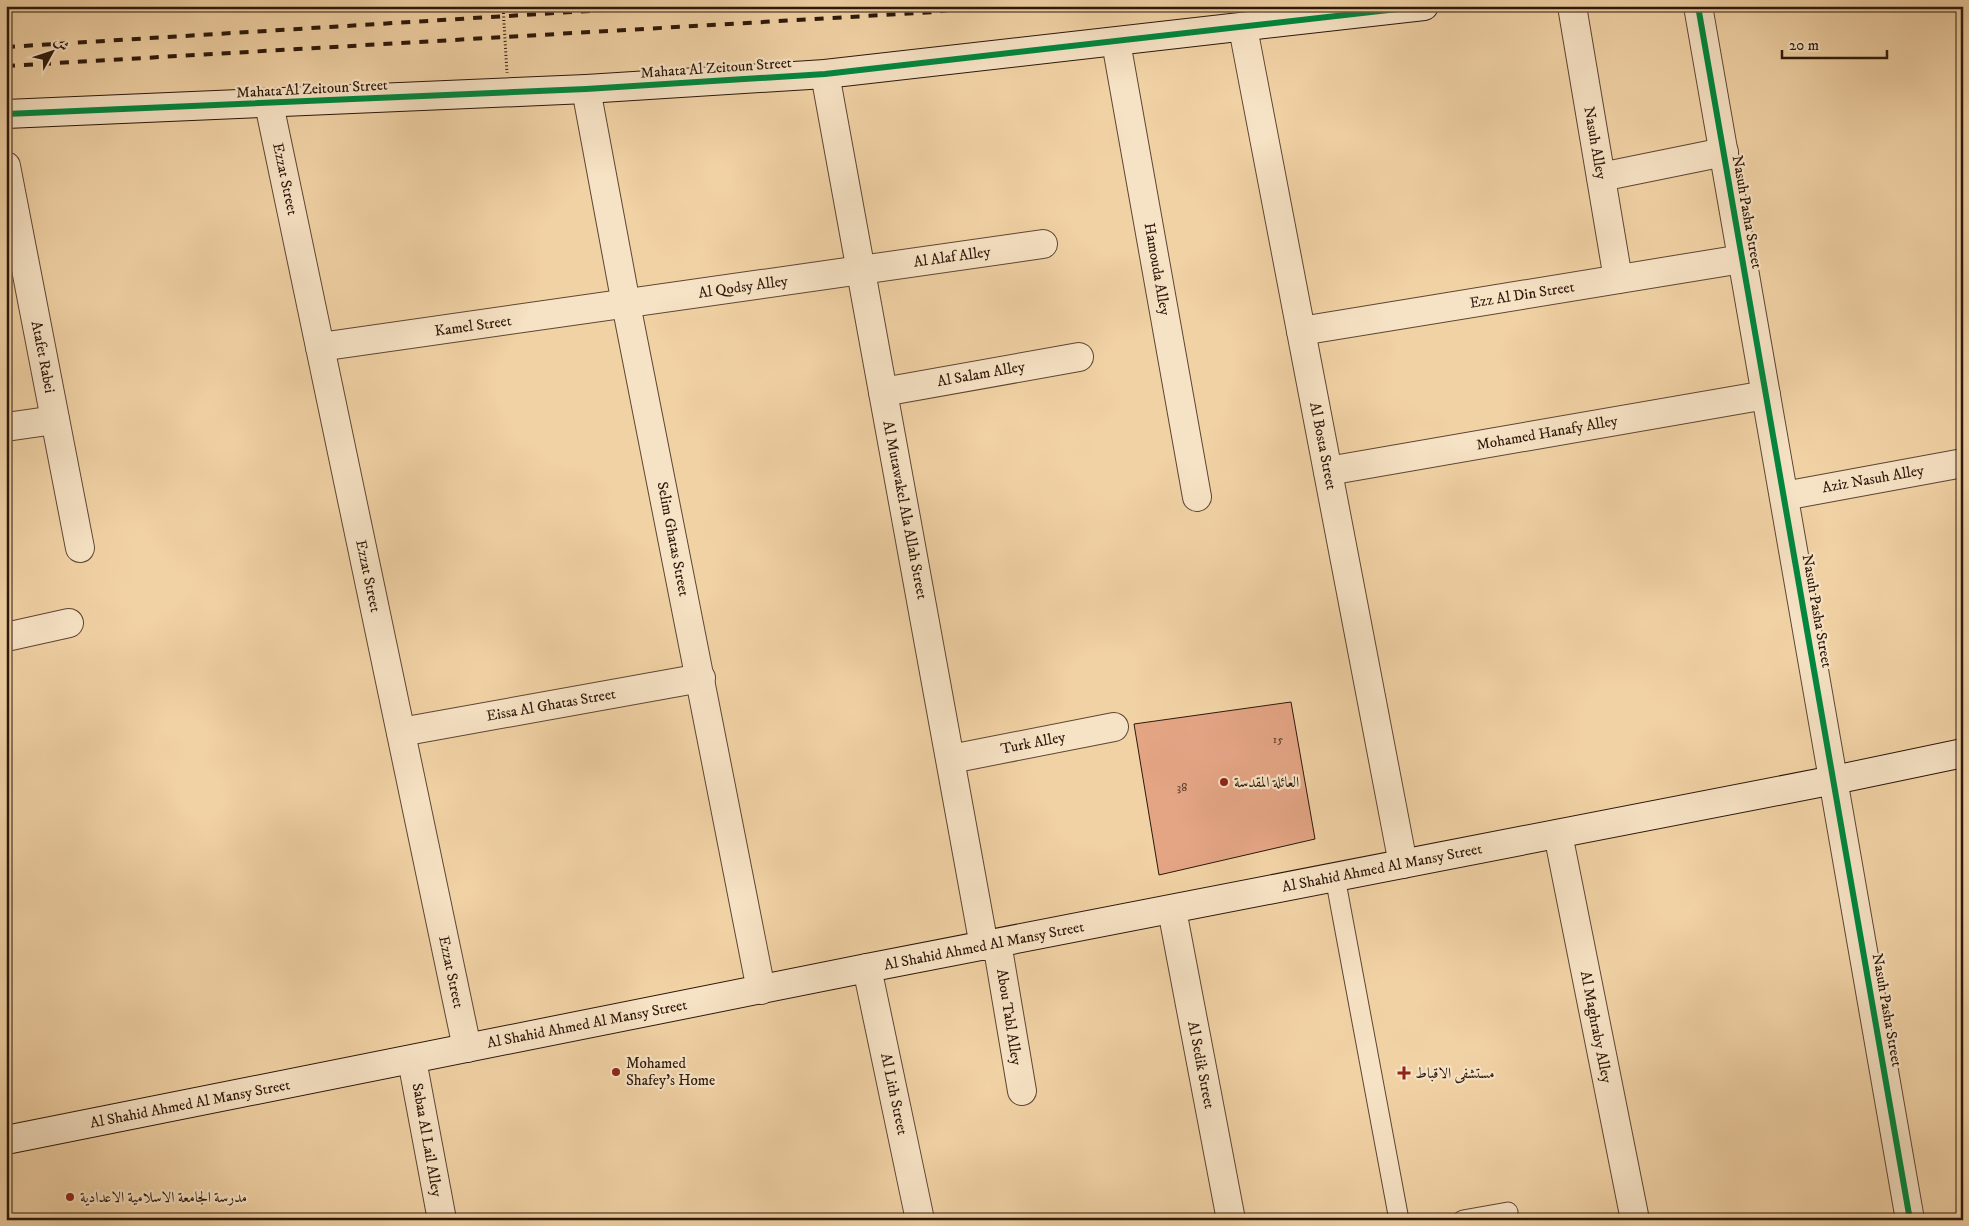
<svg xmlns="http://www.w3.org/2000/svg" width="1969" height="1226" viewBox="0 0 1969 1226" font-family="'IM FELL DW Pica',Amiri,serif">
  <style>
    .building { fill: #e4a585; stroke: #2c180b }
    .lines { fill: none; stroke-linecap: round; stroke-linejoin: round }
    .lane-casing { stroke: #5d4632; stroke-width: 21 }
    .street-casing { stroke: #5d4632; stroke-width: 30 }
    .secondary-casing { stroke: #2c180b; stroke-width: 30 }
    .lane { stroke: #f6e2c4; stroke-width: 19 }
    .street { stroke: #f6e2c4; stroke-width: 28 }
    .secondary { stroke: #f6e2c4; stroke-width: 28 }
    .rail { stroke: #2c180b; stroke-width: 4; stroke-dasharray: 9 9; stroke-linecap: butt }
    .path-bridge { stroke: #2c180b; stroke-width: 3; stroke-dasharray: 1 2.5; stroke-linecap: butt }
    .cycleway-casing { stroke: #f6e2c4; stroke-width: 9 }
    .cycleway { stroke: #00873e; stroke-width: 6 }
    .poi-dot { fill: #8f2418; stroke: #f6e2c4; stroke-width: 2 }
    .labels { text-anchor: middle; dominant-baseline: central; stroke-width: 4.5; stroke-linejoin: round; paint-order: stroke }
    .number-label { font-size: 12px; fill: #5a3b2a }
    .street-label { font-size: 15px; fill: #2c180b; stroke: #f6e2c4 }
    .poi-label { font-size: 15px; fill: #2c180b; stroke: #f6e2c4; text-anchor: start }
  </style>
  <rect width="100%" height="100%" fill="#f1d2a5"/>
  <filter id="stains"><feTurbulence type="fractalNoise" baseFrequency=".004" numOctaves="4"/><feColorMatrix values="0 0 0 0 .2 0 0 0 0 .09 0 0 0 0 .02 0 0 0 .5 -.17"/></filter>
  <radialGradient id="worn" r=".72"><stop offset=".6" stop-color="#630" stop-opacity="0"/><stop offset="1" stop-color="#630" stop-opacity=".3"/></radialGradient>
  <polygon class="building" points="1291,702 1315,839 1159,875 1134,724"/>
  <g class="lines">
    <g class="lane-casing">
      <g id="lane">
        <polyline points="1335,877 1399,1220"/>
        <polyline points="1463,1220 1508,1212"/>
      </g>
    </g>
    <g class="street-casing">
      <g id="street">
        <polyline points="1572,6 1618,279"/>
        <polyline points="1698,6 1910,1220"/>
        <polyline points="1243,28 1403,864"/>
        <polyline points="1116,42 1197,497"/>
        <polyline points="825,74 984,946"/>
        <polyline points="586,89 626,304 761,990"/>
        <polyline points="269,104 467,1048"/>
        <polyline points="6,166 80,548"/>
        <polyline points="1601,177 1724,152"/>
        <polyline points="1301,331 1742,259"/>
        <polyline points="320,347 1043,244"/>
        <polyline points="883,392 1079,357"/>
        <polyline points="6,427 55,420"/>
        <polyline points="1328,471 1766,395"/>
        <polyline points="1784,496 1963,463"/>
        <polyline points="6,637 69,623"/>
        <polyline points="401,732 701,678"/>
        <polyline points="951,759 1114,727"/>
        <polyline points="1558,834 1635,1220"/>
        <polyline points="1172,910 1231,1220"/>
        <polyline points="997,943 1022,1091"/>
        <polyline points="867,968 920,1220"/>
        <polyline points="412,1060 442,1220"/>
      </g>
    </g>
    <g class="secondary-casing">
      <g id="secondary">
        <polyline points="6,114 586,89 825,74 1424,6"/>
        <polyline points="6,1140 867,968 1834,780 1963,753"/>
      </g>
    </g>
    <use href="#lane" class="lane"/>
    <use href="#street" class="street"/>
    <use href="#secondary" class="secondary"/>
    <g class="rail">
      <polyline points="6,47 669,6"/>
      <polyline points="6,66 935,12 975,6"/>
    </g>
    <polyline class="path-bridge" points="503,6 507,73"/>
    <g class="cycleway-casing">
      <g id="cycleway">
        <polyline points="1698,6 1910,1220"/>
        <polyline points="6,114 586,89 825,74 1424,6"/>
      </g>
    </g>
    <use href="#cycleway" class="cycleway"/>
  </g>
  <g class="poi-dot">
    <circle cx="1224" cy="782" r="5"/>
    <circle cx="616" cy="1072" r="5"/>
    <path d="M1401.5 1065.5h5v5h5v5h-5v5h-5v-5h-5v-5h5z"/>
    <circle cx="70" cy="1197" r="5"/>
  </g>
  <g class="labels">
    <g class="number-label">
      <text x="1278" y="739">15</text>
      <text x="1182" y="787">38</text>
    </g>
    <g class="street-label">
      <text transform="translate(716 68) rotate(-4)">Mahata Al Zeitoun Street</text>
      <text transform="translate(312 89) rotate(-3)">Mahata Al Zeitoun Street</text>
      <text transform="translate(1595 143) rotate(80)">Nasuh Alley</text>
      <text transform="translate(285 179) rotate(78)">Ezzat Street</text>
      <text transform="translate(1747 212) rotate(80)">Nasuh Pasha Street</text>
      <text transform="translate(952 257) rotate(-8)">Al Alaf Alley</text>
      <text transform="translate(1157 269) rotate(80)">Hamouda Alley</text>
      <text transform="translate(743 287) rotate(-8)">Al Qodsy Alley</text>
      <text transform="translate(1522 295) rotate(-9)">Ezz Al Din Street</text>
      <text transform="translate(473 326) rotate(-8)">Kamel Street</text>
      <text transform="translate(43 357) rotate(79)">Atafet Rabei</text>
      <text transform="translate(981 374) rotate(-10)">Al Salam Alley</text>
      <text transform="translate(1547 433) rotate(-10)">Mohamed Hanafy Alley</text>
      <text transform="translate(1323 446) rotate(79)">Al Bosta Street</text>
      <text transform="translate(1873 479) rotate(-10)">Aziz Nasuh Alley</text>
      <text transform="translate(905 510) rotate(79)">Al Mutawakel Ala Allah Street</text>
      <text transform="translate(673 539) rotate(79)">Selim Ghatas Street</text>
      <text transform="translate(368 576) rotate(78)">Ezzat Street</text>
      <text transform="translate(1817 611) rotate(80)">Nasuh Pasha Street</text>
      <text transform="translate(551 705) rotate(-10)">Eissa Al Ghatas Street</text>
      <text transform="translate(1033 743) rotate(-11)">Turk Alley</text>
      <text transform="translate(1382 868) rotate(-11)">Al Shahid Ahmed Al Mansy Street</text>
      <text transform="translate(984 946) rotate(-11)">Al Shahid Ahmed Al Mansy Street</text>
      <text transform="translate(451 972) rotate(78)">Ezzat Street</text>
      <text transform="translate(1887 1010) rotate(80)">Nasuh Pasha Street</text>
      <text transform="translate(1009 1017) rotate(81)">Abou Tabl Alley</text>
      <text transform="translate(587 1024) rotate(-11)">Al Shahid Ahmed Al Mansy Street</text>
      <text transform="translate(1596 1027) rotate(79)">Al Maghraby Alley</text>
      <text transform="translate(1201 1065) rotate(79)">Al Sedik Street</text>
      <text transform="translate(894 1094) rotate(78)">Al Lith Street</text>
      <text transform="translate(190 1104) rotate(-11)">Al Shahid Ahmed Al Mansy Street</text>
      <text transform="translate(427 1140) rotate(80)">Sabaa Al Lail Alley</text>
    </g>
    <g class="poi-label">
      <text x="1234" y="782">العائلة المقدسة</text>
      <text x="626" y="1063">Mohamed<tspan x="626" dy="17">Shafey's Home</tspan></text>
      <text x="1415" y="1073">مستشفى الاقباط</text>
      <text x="80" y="1197">مدرسة الجامعة الاسلامية الاعدادية</text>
    </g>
  </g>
  <rect width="1969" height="1226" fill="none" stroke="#f1d2a5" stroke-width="25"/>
  <rect x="8" y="8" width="1954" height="1211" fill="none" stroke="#2c180b" stroke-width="2.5"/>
  <rect x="12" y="12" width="1944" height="1201" fill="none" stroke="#2c180b"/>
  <g transform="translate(52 52) rotate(50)" stroke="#f6e2c4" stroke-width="4" paint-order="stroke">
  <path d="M0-4L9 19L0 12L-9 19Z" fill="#2c180b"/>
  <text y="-8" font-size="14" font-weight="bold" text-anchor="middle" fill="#2c180b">ش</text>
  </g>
  <path d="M1782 50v8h105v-8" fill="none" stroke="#2c180b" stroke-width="2.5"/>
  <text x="1789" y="50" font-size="15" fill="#2c180b" stroke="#f6e2c4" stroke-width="4" paint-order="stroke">20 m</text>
  <rect width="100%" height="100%" filter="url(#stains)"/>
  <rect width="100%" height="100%" fill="url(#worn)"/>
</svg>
